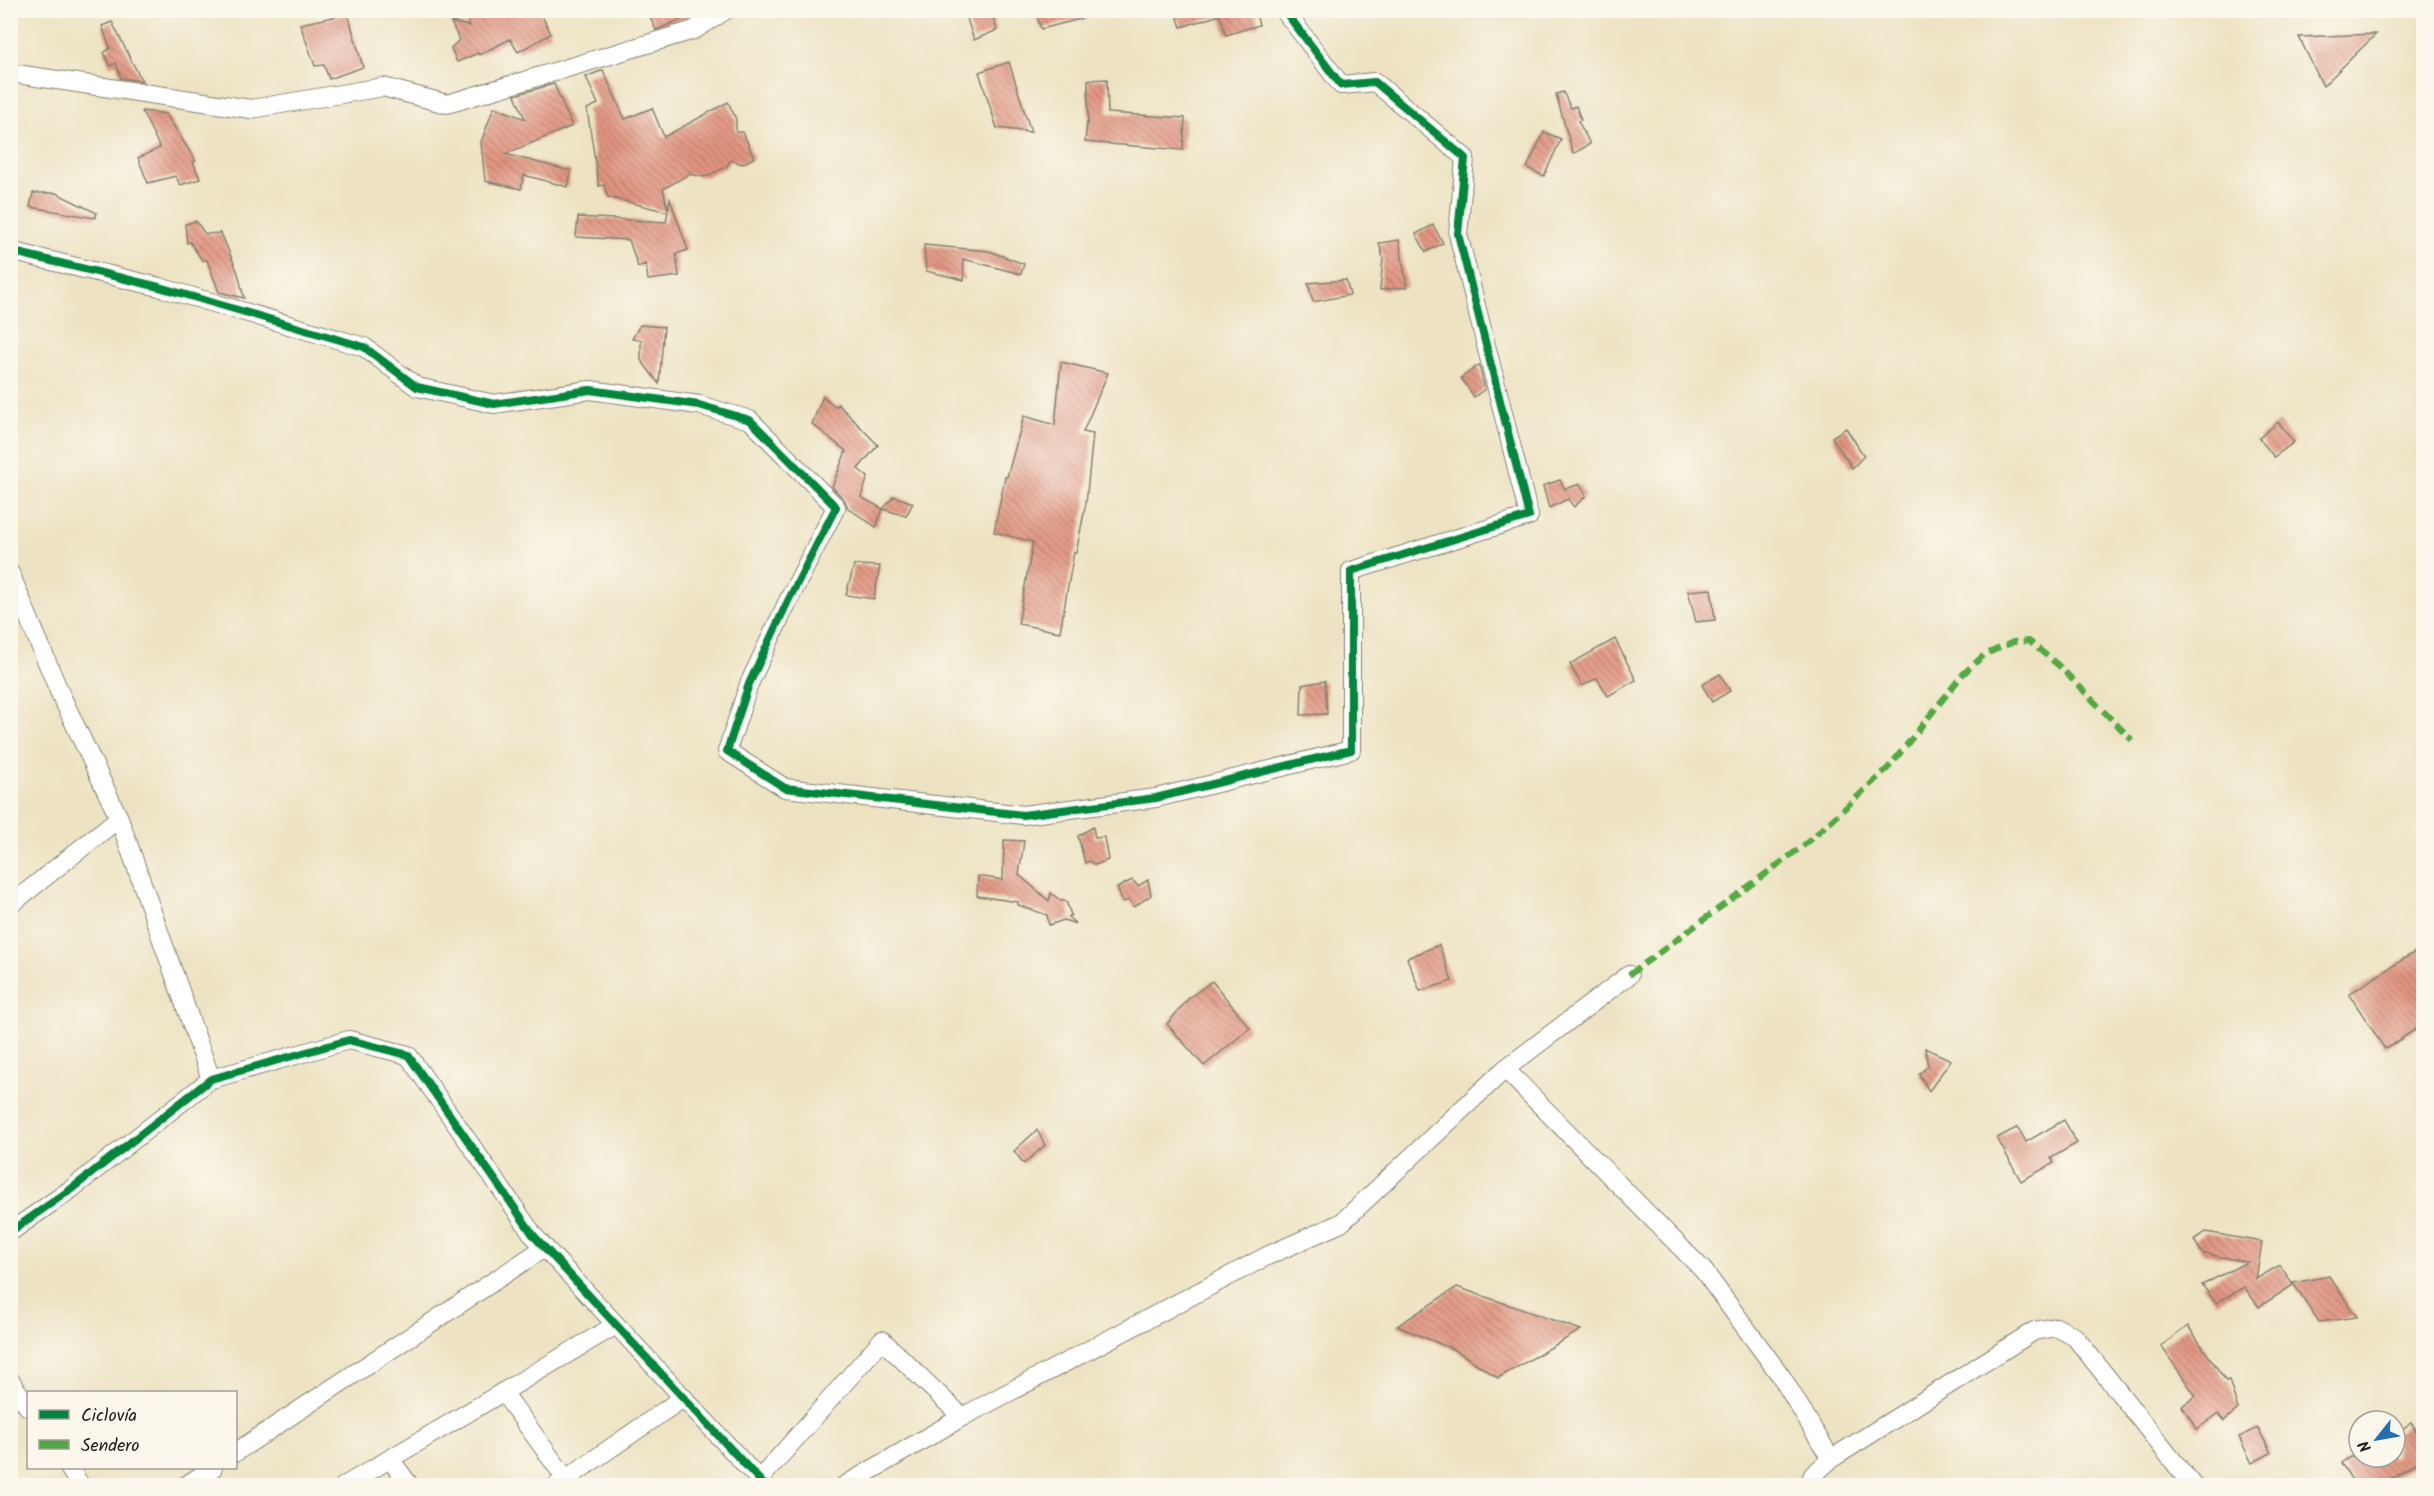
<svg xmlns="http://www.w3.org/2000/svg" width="2434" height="1496" viewBox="0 0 2434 1496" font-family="Kalam,sans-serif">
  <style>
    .building { fill: url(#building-back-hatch) }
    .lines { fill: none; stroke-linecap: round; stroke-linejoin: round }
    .street-casing { stroke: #848070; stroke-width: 20 }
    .street { stroke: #fff; stroke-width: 18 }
    .quiet { stroke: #52a943; stroke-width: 6; stroke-dasharray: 12 6; stroke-linecap: butt }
    .cycleway-casing { stroke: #fbf7ec; stroke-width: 11 }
    .cycleway { stroke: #00873e; stroke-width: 8 }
  </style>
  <defs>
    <pattern id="building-back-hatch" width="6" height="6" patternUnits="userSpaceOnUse" patternTransform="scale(1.5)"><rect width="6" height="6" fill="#e29581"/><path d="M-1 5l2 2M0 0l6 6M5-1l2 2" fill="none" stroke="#b67969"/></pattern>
  </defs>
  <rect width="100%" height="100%" fill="#fbf7ec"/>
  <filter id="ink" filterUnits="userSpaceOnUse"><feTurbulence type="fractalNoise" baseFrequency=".0167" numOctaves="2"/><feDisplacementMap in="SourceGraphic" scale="12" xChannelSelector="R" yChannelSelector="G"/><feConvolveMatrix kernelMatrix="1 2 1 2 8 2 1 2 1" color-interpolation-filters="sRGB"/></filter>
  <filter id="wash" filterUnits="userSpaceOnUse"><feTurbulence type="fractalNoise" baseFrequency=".008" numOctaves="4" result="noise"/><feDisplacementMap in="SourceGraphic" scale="24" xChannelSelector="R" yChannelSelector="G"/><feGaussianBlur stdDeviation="1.35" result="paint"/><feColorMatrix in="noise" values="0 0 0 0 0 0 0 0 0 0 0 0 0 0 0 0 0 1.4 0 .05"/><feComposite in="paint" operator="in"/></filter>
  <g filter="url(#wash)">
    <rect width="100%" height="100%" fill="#ede3c3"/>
    <g id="blocks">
      <g class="building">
        <polygon points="464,10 539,10 551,34 518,52 510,39 479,55 478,53 457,62 451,48 459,40 451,22 469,26"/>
        <polygon points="647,10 704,10 656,30"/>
        <polygon points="964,10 991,10 997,30 974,40"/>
        <polygon points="1035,10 1091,10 1092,16 1041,29"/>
        <polygon points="1175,10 1255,10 1259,25 1226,35 1220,15 1181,27"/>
        <polygon points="348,14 363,67 329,79 324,65 315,66 300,24"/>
        <polygon points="112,22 126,50 142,81 121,78 116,63 110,66 104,53 110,48 102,26"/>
        <polygon points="2376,34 2323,86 2299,37"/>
        <polygon points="1009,62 1031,132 997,128 979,72"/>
        <polygon points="603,70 625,119 652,108 664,137 728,102 736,119 736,132 743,132 754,158 742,164 731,160 726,167 705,177 689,174 663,189 668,210 670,199 688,250 676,254 679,276 648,280 646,264 638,267 629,240 576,237 578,217 666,222 668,212 608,197 604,185 599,186 587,109 598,104 586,77"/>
        <polygon points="1107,79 1108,113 1185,118 1183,150 1085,142 1087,123 1088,124 1088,80"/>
        <polygon points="554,84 572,126 505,154 571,171 568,187 524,175 521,189 485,181 481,142 494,107 525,119 515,95"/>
        <polygon points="1563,92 1571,108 1576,106 1581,120 1578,121 1590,144 1573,154 1556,94"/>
        <polygon points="142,111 166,114 196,161 193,162 200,179 180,185 176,176 148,183 138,158 160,148"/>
        <polygon points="1544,132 1561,139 1544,176 1527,168"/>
        <polygon points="33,193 56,193 97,213 95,218 30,207"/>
        <polygon points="196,221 205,234 221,233 238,273 244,298 219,292 207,260 202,260 190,242 187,243 185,224"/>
        <polygon points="1433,225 1443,243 1426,252 1416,234"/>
        <polygon points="1399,240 1407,287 1380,290 1383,258 1379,243"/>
        <polygon points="924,245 989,251 1024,264 1021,274 963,259 964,280 926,271"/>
        <polygon points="1346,280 1350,295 1313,302 1308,283"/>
        <polygon points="640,325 664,327 659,384 641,360 641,340 632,339"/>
        <polygon points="1061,362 1108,373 1083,432 1093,434 1086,503 1076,553 1074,552 1060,632 1018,624 1033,542 994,532 1005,477 1007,477 1024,416 1055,425"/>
        <polygon points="1479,365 1485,389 1474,397 1461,378"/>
        <polygon points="823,396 836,407 838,404 878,445 858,469 868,477 861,497 883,509 876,527 848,508 844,499 832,487 846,451 812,424"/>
        <polygon points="2278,422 2294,442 2274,457 2259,438"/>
        <polygon points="1846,428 1864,456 1852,468 1832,437"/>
        <polygon points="1560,480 1565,489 1580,484 1586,496 1574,507 1568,499 1549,508 1543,486"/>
        <polygon points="894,496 913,503 906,516 883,509"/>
        <polygon points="854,565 880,566 874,599 846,595"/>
        <polygon points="1711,589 1715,620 1696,622 1688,591"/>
        <polygon points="1615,639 1636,680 1608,696 1597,678 1582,686 1570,664"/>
        <polygon points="1720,674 1730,691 1712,702 1702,685"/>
        <polygon points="1325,681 1327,714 1301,715 1302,685"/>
        <polygon points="1093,827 1095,838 1104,837 1108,860 1095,865 1089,861 1085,863 1078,836"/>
        <polygon points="1004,840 1024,841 1019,875 1049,901 1051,893 1061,901 1066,901 1071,915 1068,917 1076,924 1064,920 1049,925 1047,915 1018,905 1018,902 977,896 978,876 1003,880"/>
        <polygon points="1132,880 1138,886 1148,880 1151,895 1134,907 1129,900 1123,902 1117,888"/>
        <polygon points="1439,945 1452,981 1420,991 1407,958"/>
        <polygon points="2424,946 2424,1024 2385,1049 2349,994"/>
        <polygon points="1212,981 1250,1028 1204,1066 1167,1024 1189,998"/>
        <polygon points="1925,1048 1951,1060 1929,1091 1919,1074 1928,1066"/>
        <polygon points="2064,1120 2077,1143 2051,1158 2054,1163 2021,1181 1997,1138 2018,1127 2026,1142"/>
        <polygon points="1037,1130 1045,1145 1024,1164 1014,1151"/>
        <polygon points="2206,1232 2262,1242 2256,1279 2280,1265 2293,1285 2259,1307 2244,1287 2216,1303 2202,1285 2247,1262 2202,1253 2194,1240"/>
        <polygon points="2329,1276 2357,1317 2319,1322 2293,1283"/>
        <polygon points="1457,1287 1515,1307 1581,1330 1498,1378 1457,1351 1397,1326"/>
        <polygon points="2188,1326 2226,1381 2229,1380 2238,1409 2224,1421 2218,1414 2197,1429 2182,1406 2196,1396 2161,1346"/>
        <polygon points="2411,1423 2424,1443 2424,1458 2388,1480 2392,1485 2355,1485 2341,1463 2350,1457 2395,1457 2395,1434"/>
        <polygon points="2258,1428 2271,1453 2252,1463 2239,1437"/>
      </g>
    </g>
  </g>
  <g filter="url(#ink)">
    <use href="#blocks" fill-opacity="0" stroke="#848070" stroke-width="1.5"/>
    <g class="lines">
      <g class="street-casing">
        <g id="street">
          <polyline points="10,73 251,109 383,87 447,104 694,30 726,10"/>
          <polyline points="10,251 159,287 364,347 417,387 494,404 590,390 699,405 750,420 836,507 788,601 749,684 727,751 785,788 1023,815 1156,798 1351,750 1351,571 1529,516 1458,234 1465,158 1375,82 1341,85 1284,10"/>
          <polyline points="10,573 59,691 119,818 211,1079"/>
          <polyline points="10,905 119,818"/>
          <polyline points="1505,1069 1703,1270 1781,1376 1831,1459"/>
          <polyline points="10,1232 70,1190 211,1079 349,1040 408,1055 534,1236 765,1486"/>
          <polyline points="10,1380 28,1407"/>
          <polyline points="503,1392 571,1486"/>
          <polyline points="236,1452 544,1248"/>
          <polyline points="390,1459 410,1486"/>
          <polyline points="69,1468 81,1486"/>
          <polyline points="759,1480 882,1340 962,1417"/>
          <polyline points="185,1486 213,1468"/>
          <polyline points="344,1486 616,1325"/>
          <polyline points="556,1486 683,1398"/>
          <polyline points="844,1486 962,1417 1267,1256 1341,1223 1505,1069 1629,975"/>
          <polyline points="1809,1486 1813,1475 1831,1459 2034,1331 2056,1327 2075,1337 2193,1486"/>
        </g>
      </g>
      <use href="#street" class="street"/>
      <polyline class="quiet" points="1629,975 1803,846 1843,810 1889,767 1963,674 1984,655 2013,642 2029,641 2058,665 2132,740"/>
      <g class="cycleway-casing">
        <g id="cycleway">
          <polyline points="10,251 159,287 364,347 417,387 494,404 590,390 699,405 750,420 836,507 788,601 749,684 727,751 785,788 1023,815 1156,798 1351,750 1351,571 1529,516 1458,234 1465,158 1375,82 1341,85 1284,10"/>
          <polyline points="10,1232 70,1190 211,1079 349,1040 408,1055 534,1236 765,1486"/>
        </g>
      </g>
      <use href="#cycleway" class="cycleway"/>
    </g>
  </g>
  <rect width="2434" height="1496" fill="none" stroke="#fbf7ec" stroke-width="36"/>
  <rect x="27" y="1391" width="210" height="78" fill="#fbf7ec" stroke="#a29f99" stroke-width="1.5"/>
  <rect x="39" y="1410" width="30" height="9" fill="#00873e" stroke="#a29f99" stroke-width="1.5"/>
  <text x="81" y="1421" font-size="18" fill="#1c1c1c">Ciclovía</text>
  <rect x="39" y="1440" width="30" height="9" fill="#52a943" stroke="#a29f99" stroke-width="1.5"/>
  <text x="81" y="1451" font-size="18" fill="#1c1c1c">Sendero</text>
  <g transform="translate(2377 1439) rotate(239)"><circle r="28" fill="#fbf7ec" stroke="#a29f99" stroke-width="1.5"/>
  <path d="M0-4.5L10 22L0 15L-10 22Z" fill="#1f6fb2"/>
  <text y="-9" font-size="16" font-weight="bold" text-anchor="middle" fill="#1c1c1c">N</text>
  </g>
</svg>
